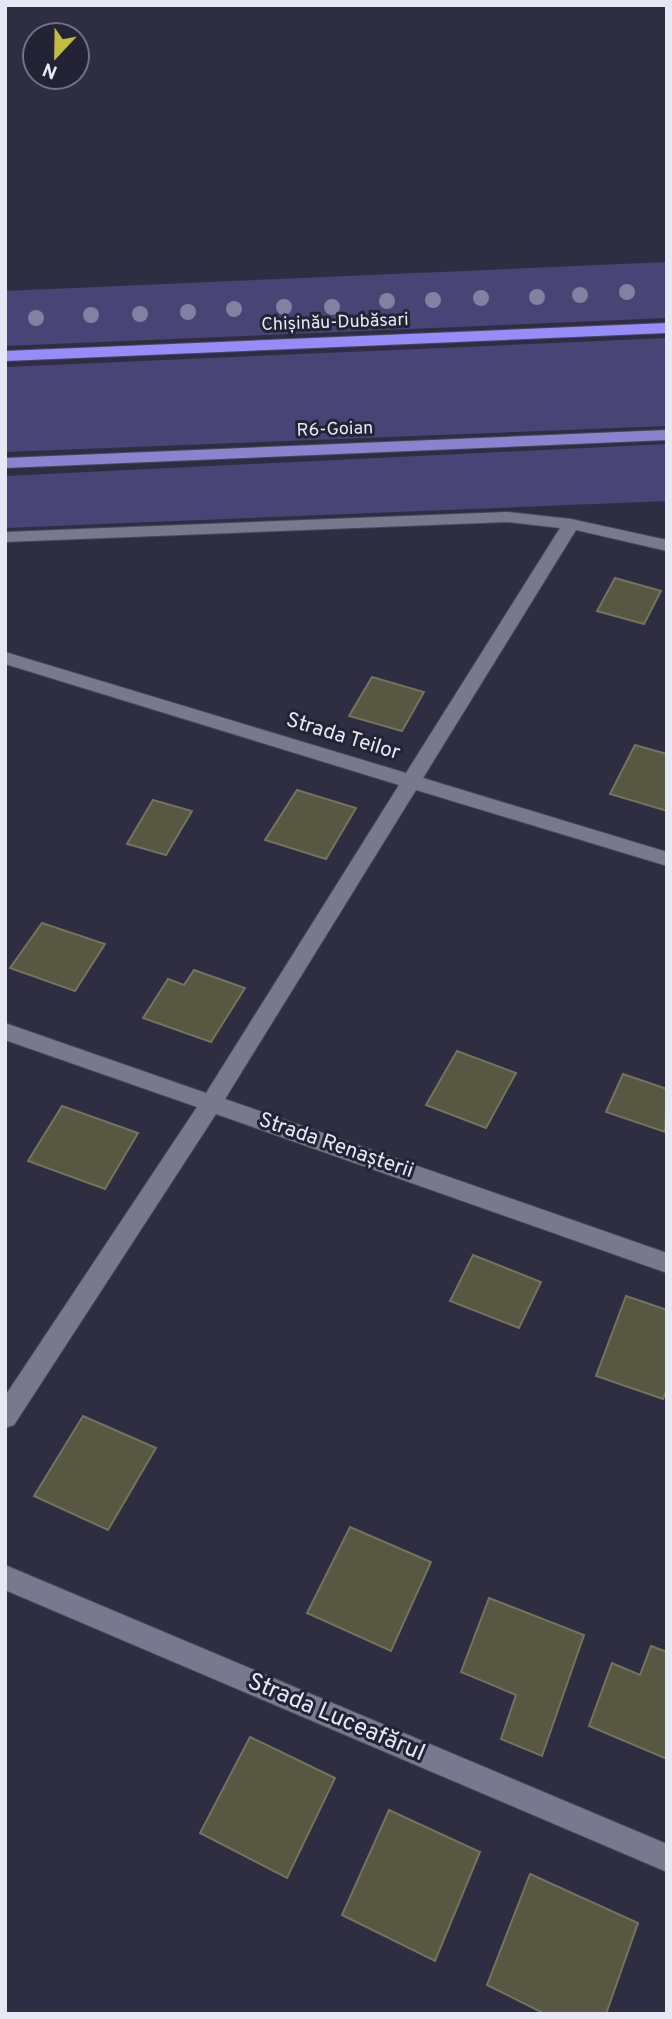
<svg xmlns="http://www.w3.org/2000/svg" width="672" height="2019" viewBox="0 0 672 2019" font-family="Overpass,sans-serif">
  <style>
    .green { fill: #484576 }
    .building { fill: #585741; stroke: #74745c; stroke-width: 2 }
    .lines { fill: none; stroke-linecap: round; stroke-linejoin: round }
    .minor-casing { stroke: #484858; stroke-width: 2 }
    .major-casing { stroke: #484858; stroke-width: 2 }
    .highway-casing { stroke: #484858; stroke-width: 2 }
    .minor { fill: #78788f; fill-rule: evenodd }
    .major { fill: #8a84d0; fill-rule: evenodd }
    .highway { fill: #968cfb; fill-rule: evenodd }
    .tree { fill: #8181a1 }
    .labels { text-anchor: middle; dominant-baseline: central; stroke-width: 6; stroke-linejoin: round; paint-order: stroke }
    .far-street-label { font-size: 18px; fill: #e8e8f5; stroke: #242336 }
    .street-label { font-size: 21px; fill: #e8e8f5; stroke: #242336 }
    .near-street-label { font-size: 24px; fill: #e8e8f5; stroke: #242336 }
  </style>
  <rect width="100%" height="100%" fill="#2e2d41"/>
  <g class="green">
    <polygon points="667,262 667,318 5,346 5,291"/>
    <polygon points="667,338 667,426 5,452 5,367"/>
    <polygon points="667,444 667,501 5,528 5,476"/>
  </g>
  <g class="building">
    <polygon points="615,578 661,591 644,624 597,611"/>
    <polygon points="372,677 424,692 402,731 349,716"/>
    <polygon points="635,745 667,754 667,811 610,794"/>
    <polygon points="297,790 356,808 326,859 265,840"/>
    <polygon points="153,800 192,811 166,855 127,844"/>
    <polygon points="42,923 105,944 75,991 10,968"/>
    <polygon points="194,970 245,988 211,1042 143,1018 168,979 184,985"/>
    <polygon points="457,1051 516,1073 486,1128 426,1105"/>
    <polygon points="623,1074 667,1089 665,1132 606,1112"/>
    <polygon points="62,1106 138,1133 105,1189 28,1161"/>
    <polygon points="473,1255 541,1282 519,1328 450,1301"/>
    <polygon points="626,1296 667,1310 667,1389 663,1399 596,1376"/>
    <polygon points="83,1416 156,1448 108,1530 34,1496"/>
    <polygon points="350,1527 431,1562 391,1651 307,1613"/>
    <polygon points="489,1598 584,1635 542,1756 501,1739 516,1695 461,1672"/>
    <polygon points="651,1646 667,1652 667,1759 589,1726 612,1663 640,1675"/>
    <polygon points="250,1737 335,1778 287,1878 200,1833"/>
    <polygon points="389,1810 480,1852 435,1961 342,1915"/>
    <polygon points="530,1874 638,1923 606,2014 545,2014 487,1985"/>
  </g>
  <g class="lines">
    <g class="minor-casing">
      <g id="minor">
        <polygon points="507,512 571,519 667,540 667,551 576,530 423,778 667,852 667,866 416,790 225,1099 667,1253 667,1273 216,1114 14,1425 5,1428 5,1396 197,1107 5,1040 5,1023 206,1093 399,785 5,664 5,652 406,773 560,528 507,522 5,542 5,532"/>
        <polygon points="5,1565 667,1844 667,1872 5,1590"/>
      </g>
    </g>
    <g class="major-casing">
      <polygon id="major" points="667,430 667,440 5,468 5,458"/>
    </g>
    <g class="highway-casing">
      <polygon id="highway" points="667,323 667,333 5,361 5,351"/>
    </g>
    <use href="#minor" class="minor"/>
    <use href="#major" class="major"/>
    <use href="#highway" class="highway"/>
  </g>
  <g class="tree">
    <circle cx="627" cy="292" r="8"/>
    <circle cx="580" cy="295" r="8"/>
    <circle cx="537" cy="297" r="8"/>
    <circle cx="481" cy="298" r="8"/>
    <circle cx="433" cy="300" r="8"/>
    <circle cx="387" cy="301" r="8"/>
    <circle cx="284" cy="307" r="8"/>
    <circle cx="332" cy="307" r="8"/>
    <circle cx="234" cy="309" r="8"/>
    <circle cx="188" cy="312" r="8"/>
    <circle cx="140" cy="314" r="8"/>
    <circle cx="91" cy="315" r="8"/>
    <circle cx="36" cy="318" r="8"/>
  </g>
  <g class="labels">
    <g class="far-street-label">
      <text transform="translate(335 323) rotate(-2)">Chișinău-Dubăsari</text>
      <text transform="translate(335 430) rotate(-2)">R6-Goian</text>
    </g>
    <g class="street-label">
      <text transform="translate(343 737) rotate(17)">Strada Teilor</text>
      <text transform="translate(336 1146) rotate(19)">Strada Renașterii</text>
    </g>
    <g class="near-street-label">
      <text transform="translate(336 1718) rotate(23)">Strada Luceafărul</text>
    </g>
  </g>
  <rect width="672" height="2019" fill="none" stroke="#e8e8f5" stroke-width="14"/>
  <g transform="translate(56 56) rotate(202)"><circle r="33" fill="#242336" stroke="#727282" stroke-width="2"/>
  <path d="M0-5L12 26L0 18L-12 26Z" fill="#c1bd40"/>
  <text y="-10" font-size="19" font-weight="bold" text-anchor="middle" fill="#e8e8f5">N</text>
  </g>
</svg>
